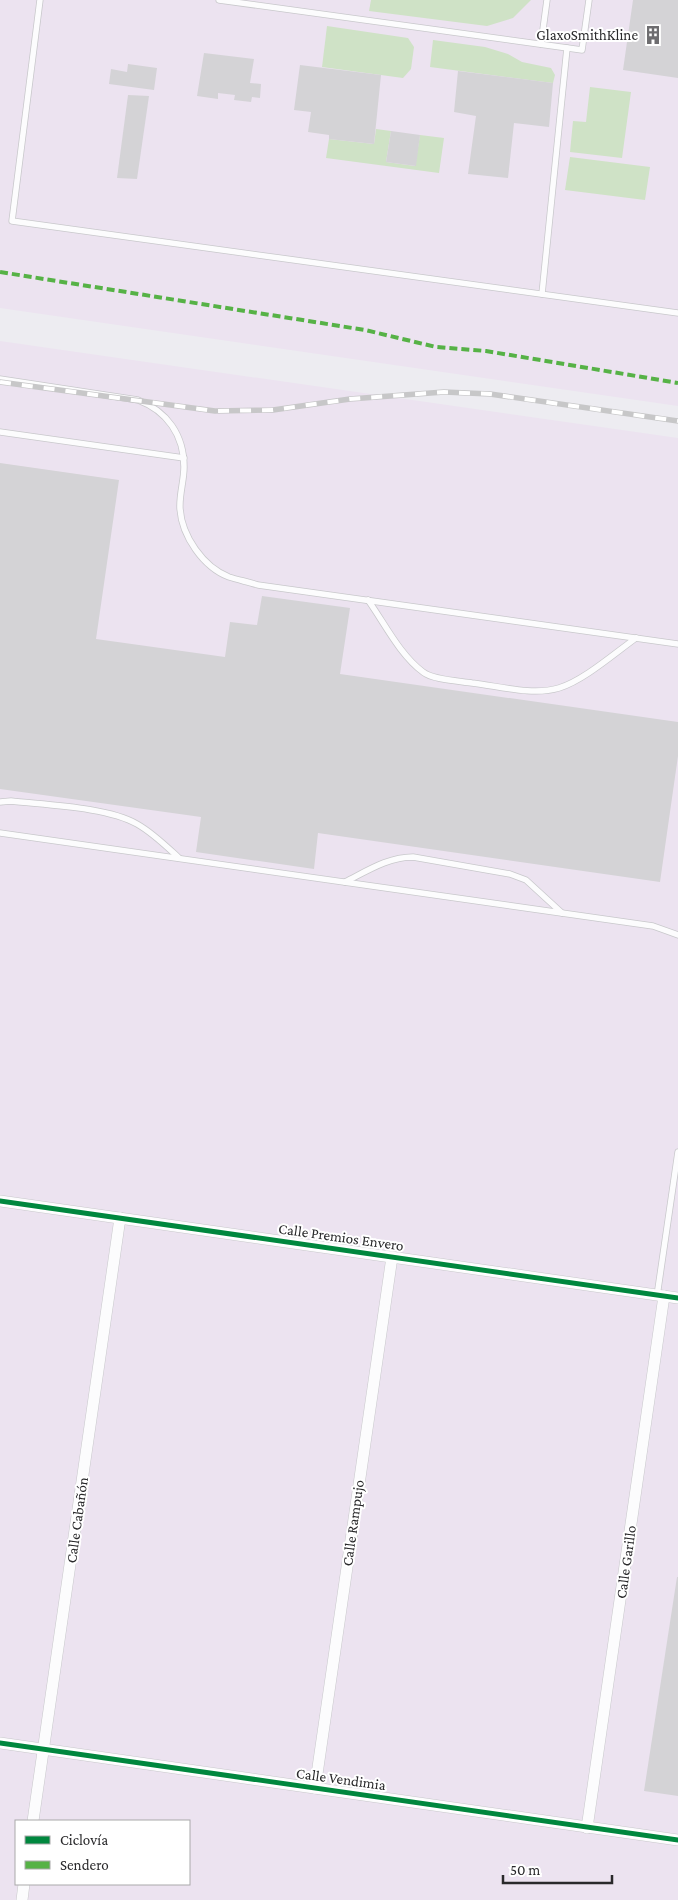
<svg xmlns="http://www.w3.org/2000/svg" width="678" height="1900" viewBox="0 0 678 1900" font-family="'Crimson Pro',serif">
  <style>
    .industrial { fill: #ece3f0; fill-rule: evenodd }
    .green { fill: #cfe2c6 }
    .building { fill: #d4d3d6 }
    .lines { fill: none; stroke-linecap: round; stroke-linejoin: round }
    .service-casing { stroke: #c8c8cb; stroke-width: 7 }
    .minor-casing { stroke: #c8c8cb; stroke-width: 12 }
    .service { stroke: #fcfcfd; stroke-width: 5.5 }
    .minor { stroke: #fcfcfd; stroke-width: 11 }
    .rail-casing { stroke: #c7c7c8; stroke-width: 5.5 }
    .rail { stroke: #fff; stroke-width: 4; stroke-dasharray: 11; stroke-linecap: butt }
    .quiet { stroke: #56b246; stroke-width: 4; stroke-dasharray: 8 4; stroke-linecap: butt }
    .cycleway-casing { stroke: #fff; stroke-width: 8 }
    .cycleway { stroke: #00873e; stroke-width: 5 }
    .labels { text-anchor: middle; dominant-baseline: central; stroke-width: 4; stroke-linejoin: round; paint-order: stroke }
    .poi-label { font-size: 15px; fill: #29292b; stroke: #fff; text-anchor: end }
    .street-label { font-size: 15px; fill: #29292b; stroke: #fff }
  </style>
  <rect width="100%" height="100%" fill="#edecf1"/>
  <g class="industrial">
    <polygon points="0,0 678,0 678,406 0,308"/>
    <path d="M0 341 678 438V1900H0ZM16 1821H189V1884H16Z"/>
  </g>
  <g class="green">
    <polygon points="371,0 531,0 513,18 487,26 369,11"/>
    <polygon points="327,26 408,38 414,47 411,69 403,78 322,67"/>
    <polygon points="433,40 485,47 508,54 522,62 551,68 555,75 553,83 430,67"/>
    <polygon points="590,87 631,92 622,158 570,152 573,121 586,122"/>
    <polygon points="376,129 391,131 386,162 415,166 420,135 444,138 439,173 326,158 329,139 374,144"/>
    <polygon points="570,157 650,167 645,200 565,190"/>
  </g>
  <g class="building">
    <polygon points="633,0 678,0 678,78 623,70"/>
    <polygon points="204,53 254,59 250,83 261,84 260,98 252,97 251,102 234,100 235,95 218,93 218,99 197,96"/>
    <polygon points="128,64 157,68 154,90 109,84 111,69 127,72"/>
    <polygon points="300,65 381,75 374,144 329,139 329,135 308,132 311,112 294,110"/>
    <polygon points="458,71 553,83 549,127 514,123 508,178 468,174 476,116 454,112"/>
    <polygon points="128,95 149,96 137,179 117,178"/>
    <polygon points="391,131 420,135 416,166 386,162"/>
    <polygon points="0,463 119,480 96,639 225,657 230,622 257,625 262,596 350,608 340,674 678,722 678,756 660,882 318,833 314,869 196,852 201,817 0,789"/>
    <polygon points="677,1577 678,1577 678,1796 644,1791"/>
  </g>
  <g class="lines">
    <g class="service-casing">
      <g id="service">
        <polyline points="40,0 12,221 678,313"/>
        <polyline points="219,0 582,50 589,0"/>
        <polyline points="541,44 547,0"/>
        <polyline points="542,294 567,48"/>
        <path d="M0 379 138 400C167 411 184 435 184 467 184 481 179 495 180 509 182 536 203 567 229 577 238 580 249 582 258 585L678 644"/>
        <polyline points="0,432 184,458"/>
        <path d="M368 600C385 624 400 655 423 672 433 680 459 681 472 683 499 686 532 696 559 688 583 681 615 653 636 638"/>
        <path d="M0 802 11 801C46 805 108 807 137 824 153 833 166 846 179 858"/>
        <polyline points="0,833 653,926 678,935"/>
        <path d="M345 882C367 871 388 857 413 857L510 874 526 880 562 913"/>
        <polyline points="657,1296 678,1152"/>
      </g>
    </g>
    <g class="minor-casing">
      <g id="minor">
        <polyline points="0,1201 678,1298"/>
        <polyline points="0,1743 678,1840"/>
        <polyline points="315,1788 392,1257"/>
        <polyline points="33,1821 120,1218"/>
        <polyline points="587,1828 664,1296"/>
        <polyline points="22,1900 24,1884"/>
      </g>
    </g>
    <use href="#service" class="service"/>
    <use href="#minor" class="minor"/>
    <g class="rail-casing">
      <polyline id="rail" points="0,382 215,411 273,410 350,399 444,392 490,394 678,421"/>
    </g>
    <use href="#rail" class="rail"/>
    <polyline class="quiet" points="0,272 365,330 436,347 486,351 678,383"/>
    <g class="cycleway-casing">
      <g id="cycleway">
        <polyline points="0,1201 678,1298"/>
        <polyline points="0,1743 678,1840"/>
      </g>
    </g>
    <use href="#cycleway" class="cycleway"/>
  </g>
  <defs>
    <g id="building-bare" transform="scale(1.5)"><path d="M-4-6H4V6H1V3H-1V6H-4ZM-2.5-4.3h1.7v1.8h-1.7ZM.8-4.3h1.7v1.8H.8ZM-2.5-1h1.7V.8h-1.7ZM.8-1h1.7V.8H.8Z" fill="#6e6d70" stroke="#fff" stroke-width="2.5" paint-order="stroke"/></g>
  </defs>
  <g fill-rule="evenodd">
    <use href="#building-bare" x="653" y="35"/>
  </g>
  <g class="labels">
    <g class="poi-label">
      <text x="638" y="35">GlaxoSmithKline</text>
    </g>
    <g class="street-label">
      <text transform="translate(341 1237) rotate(8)">Calle Premios Envero</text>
      <text transform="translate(77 1520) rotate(-82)">Calle Cabañón</text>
      <text transform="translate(353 1523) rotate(-82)">Calle Rampujo</text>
      <text transform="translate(626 1562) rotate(-82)">Calle Garillo</text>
      <text transform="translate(341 1779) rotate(8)">Calle Vendimia</text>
    </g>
  </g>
  <rect x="15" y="1820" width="175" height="65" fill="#ffffff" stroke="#a9a9aa"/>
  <rect x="25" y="1836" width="25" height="8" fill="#00873e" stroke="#a9a9aa"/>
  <text x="60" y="1845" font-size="15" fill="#29292b">Ciclovía</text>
  <rect x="25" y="1861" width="25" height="8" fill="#56b246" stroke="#a9a9aa"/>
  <text x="60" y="1870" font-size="15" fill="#29292b">Sendero</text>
  <path d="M503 1875v8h109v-8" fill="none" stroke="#29292b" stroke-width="2.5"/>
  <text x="510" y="1875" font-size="15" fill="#29292b" stroke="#ffffff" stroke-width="4" paint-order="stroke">50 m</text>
</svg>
